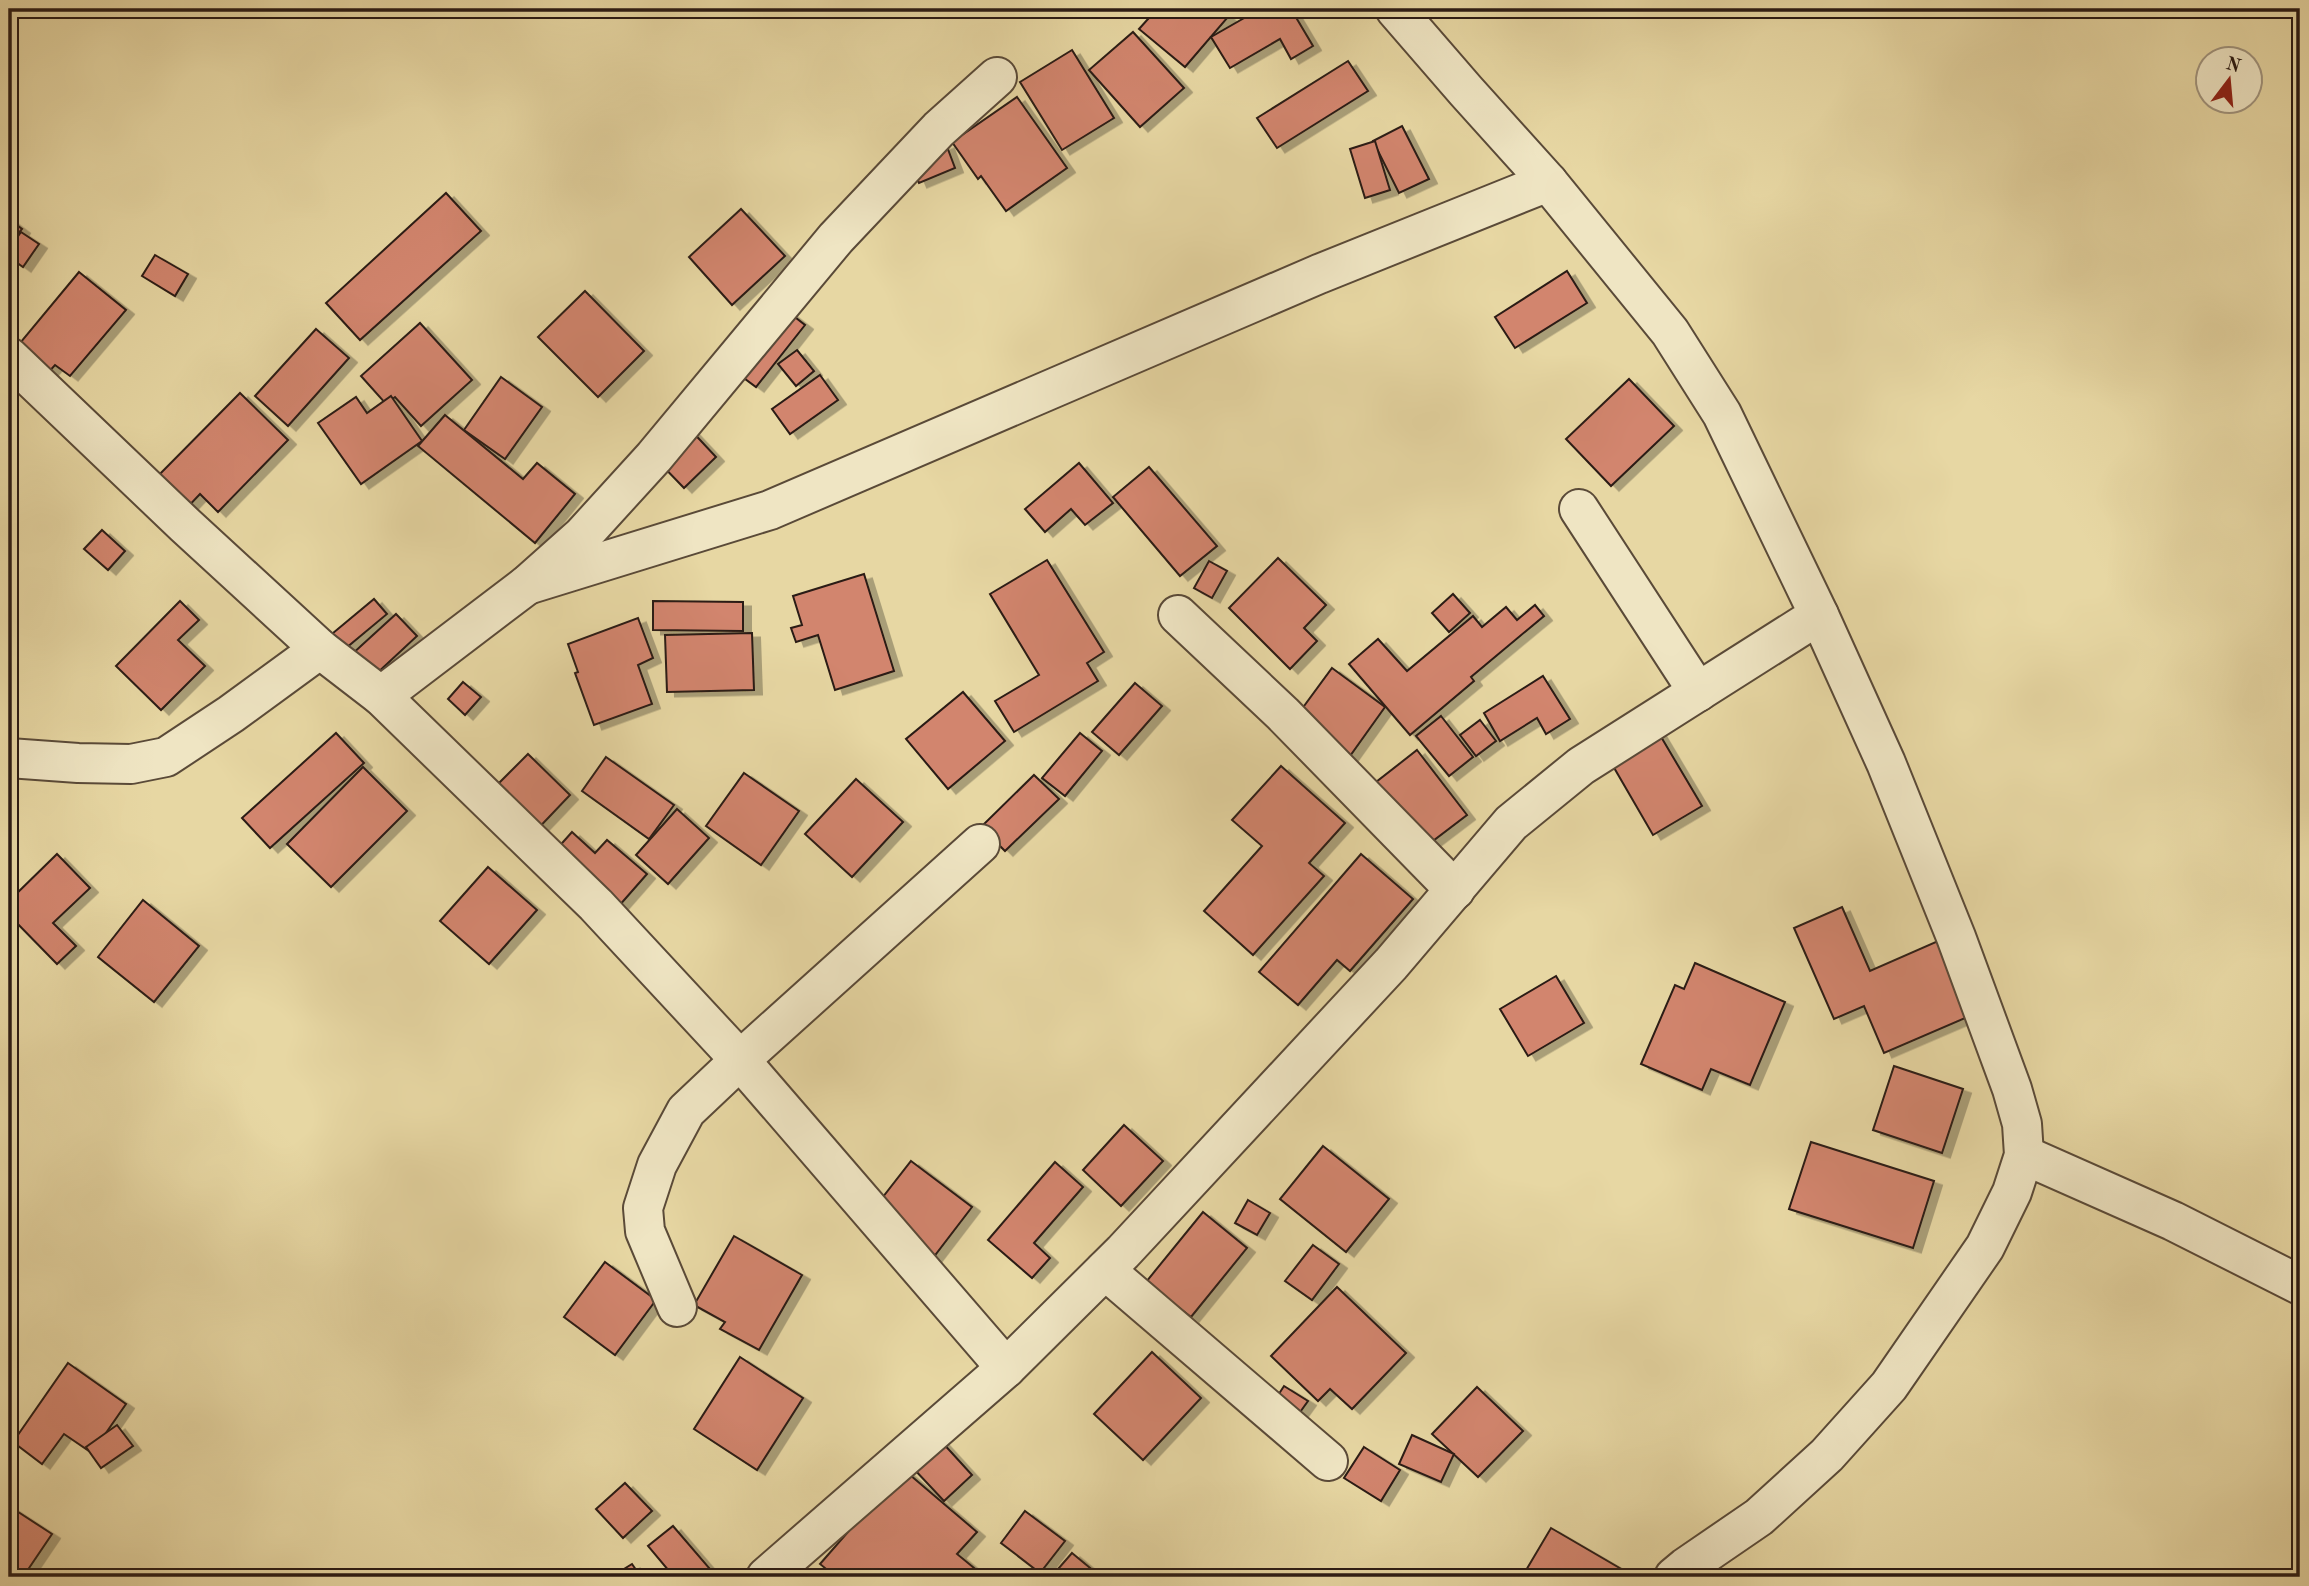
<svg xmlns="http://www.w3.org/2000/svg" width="2309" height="1586" viewBox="0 0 2309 1586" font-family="'Old Standard TT',serif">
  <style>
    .building { fill: #d2856e; stroke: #2b1b14; stroke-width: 2; filter: url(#shadow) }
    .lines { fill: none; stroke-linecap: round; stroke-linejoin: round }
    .minor-casing { stroke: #5a4a38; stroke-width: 42 }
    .minor { stroke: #efe5c3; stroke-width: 38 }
  </style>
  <defs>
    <filter id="shadow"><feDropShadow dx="8" dy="4.5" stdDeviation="0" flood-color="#0004"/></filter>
  </defs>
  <rect width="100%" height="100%" fill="#e7d7a3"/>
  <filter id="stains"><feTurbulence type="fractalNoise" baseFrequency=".00286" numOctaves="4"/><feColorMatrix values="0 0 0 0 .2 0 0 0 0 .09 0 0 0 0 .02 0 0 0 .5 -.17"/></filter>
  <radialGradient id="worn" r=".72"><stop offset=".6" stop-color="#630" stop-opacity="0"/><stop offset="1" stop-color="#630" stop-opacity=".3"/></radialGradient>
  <g class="building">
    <polygon points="1157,9 1218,9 1228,17 1185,67 1139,29"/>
    <polygon points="1260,9 1291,9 1313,46 1291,59 1280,39 1230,68 1211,37"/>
    <polygon points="1133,32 1184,88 1140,127 1089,70"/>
    <polygon points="1072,50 1114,118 1062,150 1020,82"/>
    <polygon points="1348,61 1368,91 1277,148 1257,118"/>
    <polygon points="1017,97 1067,168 1006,211 981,176 978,179 952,142"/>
    <polygon points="1402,126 1429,179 1399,193 1373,141"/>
    <polygon points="1375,141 1390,190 1365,198 1350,149"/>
    <polygon points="946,144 955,168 919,183 909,159"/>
    <polygon points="446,193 481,231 360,340 326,303"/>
    <polygon points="741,209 785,256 732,305 689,257"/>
    <polygon points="9,219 22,229 9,245"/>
    <polygon points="21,232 39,244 23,267 9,257 9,249"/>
    <polygon points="155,255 188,274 175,296 142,276"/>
    <polygon points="1567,271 1587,303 1515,348 1495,317"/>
    <polygon points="79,272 126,310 70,376 55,365 46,375 15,349"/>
    <polygon points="585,291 644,351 598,397 538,337"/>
    <polygon points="782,307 805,325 756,387 733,370"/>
    <polygon points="420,323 472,380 421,426 395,397 386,404 361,376"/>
    <polygon points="316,329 349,358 288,426 255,396"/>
    <polygon points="797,350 814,371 796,386 778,364"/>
    <polygon points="820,375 838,400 790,434 772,409"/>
    <polygon points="501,377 542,407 505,459 464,430"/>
    <polygon points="1629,379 1674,426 1611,486 1566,439"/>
    <polygon points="240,393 288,440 218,512 200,494 183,512 152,482"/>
    <polygon points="391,396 422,441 361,484 318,423 356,397 367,413"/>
    <polygon points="445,415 523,479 537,463 575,494 535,543 418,446"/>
    <polygon points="687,426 716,457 684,488 654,457"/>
    <polygon points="1079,463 1113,503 1085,525 1071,509 1045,532 1025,509"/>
    <polygon points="1149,467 1217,546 1180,576 1113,497"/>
    <polygon points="102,530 125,551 108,570 84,549"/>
    <polygon points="1278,558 1326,605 1304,628 1317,641 1290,669 1229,608"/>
    <polygon points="1047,560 1104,652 1087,663 1098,681 1014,732 995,701 1039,675 990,594"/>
    <polygon points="1209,561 1227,571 1212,598 1194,588"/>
    <polygon points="864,574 894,671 835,690 818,635 796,642 791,628 802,625 793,596"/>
    <polygon points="1453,594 1470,613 1449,632 1432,613"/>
    <polygon points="374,599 387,614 334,658 321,643"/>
    <polygon points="180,601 199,620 178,640 205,666 161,710 116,666"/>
    <polygon points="653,601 743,602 743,631 653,630"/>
    <polygon points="1535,605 1544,616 1471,677 1474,681 1410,735 1349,664 1378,639 1407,671 1473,616 1482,627 1506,607 1517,620"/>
    <polygon points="396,614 417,636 360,689 339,666"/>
    <polygon points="638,618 653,658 638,665 652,704 594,725 575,673 578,672 568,644"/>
    <polygon points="752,633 754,690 667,692 665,635"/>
    <polygon points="1332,668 1385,707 1350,756 1296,717"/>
    <polygon points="1543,676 1570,719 1546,734 1537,718 1500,741 1484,713"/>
    <polygon points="463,682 481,697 465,715 448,699"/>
    <polygon points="1135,683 1162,706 1119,755 1092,732"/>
    <polygon points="963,692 1005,741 948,789 906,739"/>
    <polygon points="1441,716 1473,757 1449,776 1416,736"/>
    <polygon points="1480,720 1496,741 1476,756 1460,735"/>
    <polygon points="1657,730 1702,806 1653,835 1609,759"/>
    <polygon points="336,733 364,763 270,848 242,818"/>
    <polygon points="1080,733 1102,751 1065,796 1042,778"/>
    <polygon points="1417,750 1467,815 1421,850 1371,786"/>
    <polygon points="528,754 570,795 530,837 487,795"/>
    <polygon points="606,757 674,805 649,839 582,791"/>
    <polygon points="1281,766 1345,823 1309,863 1324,876 1253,955 1204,911 1262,846 1232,820"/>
    <polygon points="363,767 407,811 331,887 287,844"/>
    <polygon points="744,773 799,811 761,865 706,826"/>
    <polygon points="1034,775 1059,799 1005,851 981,827"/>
    <polygon points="856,779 903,822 852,877 805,834"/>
    <polygon points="677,809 709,838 668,884 636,855"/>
    <polygon points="572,832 595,853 607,840 647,874 611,915 547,860"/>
    <polygon points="57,854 90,888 53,923 76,946 57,964 9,915 9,901"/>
    <polygon points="1361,854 1413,899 1350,971 1337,960 1298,1005 1259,972"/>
    <polygon points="488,867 537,910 489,964 440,921"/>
    <polygon points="143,900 199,946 154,1002 98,957"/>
    <polygon points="1842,907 1870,971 1954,934 1986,1009 1884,1053 1864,1006 1834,1019 1794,928"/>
    <polygon points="1695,963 1785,1002 1750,1085 1711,1069 1702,1090 1641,1064 1675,985 1684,989"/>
    <polygon points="1556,976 1584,1023 1528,1056 1500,1009"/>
    <polygon points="1894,1066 1963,1089 1942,1153 1873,1130"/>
    <polygon points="1124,1125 1163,1161 1121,1206 1083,1170"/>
    <polygon points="1811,1142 1934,1181 1913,1248 1789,1209"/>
    <polygon points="1323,1146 1389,1199 1346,1252 1280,1199"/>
    <polygon points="911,1161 972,1207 926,1267 865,1220"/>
    <polygon points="1055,1162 1083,1187 1034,1243 1050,1258 1032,1278 988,1240"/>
    <polygon points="1248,1200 1270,1213 1257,1235 1235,1223"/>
    <polygon points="1203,1212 1247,1248 1191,1317 1146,1282"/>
    <polygon points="734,1236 802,1275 759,1350 720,1329 725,1322 694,1305"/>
    <polygon points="1313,1245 1339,1264 1312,1300 1285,1281"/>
    <polygon points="605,1262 656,1300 615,1355 564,1317"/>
    <polygon points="1337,1287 1406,1353 1352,1409 1330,1389 1318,1401 1271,1356"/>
    <polygon points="1152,1352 1201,1398 1143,1460 1094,1414"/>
    <polygon points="740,1357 803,1398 757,1470 694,1429"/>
    <polygon points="68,1363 126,1404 92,1453 64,1434 42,1464 13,1442"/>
    <polygon points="1284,1386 1308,1401 1298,1415 1275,1400"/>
    <polygon points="1477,1387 1523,1431 1478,1477 1432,1434"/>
    <polygon points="117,1425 133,1446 101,1468 86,1447"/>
    <polygon points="1412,1435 1454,1454 1441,1482 1399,1464"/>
    <polygon points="941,1441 972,1475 944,1501 913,1468"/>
    <polygon points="1364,1447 1400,1470 1381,1501 1344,1478"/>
    <polygon points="903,1469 977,1532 957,1554 985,1577 836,1577 820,1564"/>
    <polygon points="625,1483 652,1511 623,1538 596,1509"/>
    <polygon points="9,1506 52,1534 23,1577 9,1577"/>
    <polygon points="1025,1511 1065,1541 1040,1573 1001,1543"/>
    <polygon points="673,1526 710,1569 700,1577 674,1577 648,1546"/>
    <polygon points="1551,1528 1635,1577 1522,1577"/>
    <polygon points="1072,1553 1101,1577 1051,1577"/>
    <polygon points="632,1564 641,1577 611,1577"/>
  </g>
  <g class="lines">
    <g class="minor-casing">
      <g id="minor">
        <polyline points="9,357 185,525 320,649 381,696 596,905 740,1060 1006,1368"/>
        <polyline points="1579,509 1698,692"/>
        <polyline points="527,585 770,510 1319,274 1548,182"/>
        <polyline points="1178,615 1283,714 1455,890"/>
        <polyline points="381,696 527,585 582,536 654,457 836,238 939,129 997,77"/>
        <polyline points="9,758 78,763 131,764 166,757 231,714 320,649"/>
        <polyline points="2024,1155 2173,1221 2300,1285"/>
        <polyline points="1105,1270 1328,1461"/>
        <polyline points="677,1307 645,1231 643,1208 657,1165 686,1111 740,1060 980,844"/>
        <polyline points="766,1577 1006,1368 1123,1252 1391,964 1511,823 1581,766 1819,615 1722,414 1670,332 1548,182 1466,91 1395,9"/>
        <polyline points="1674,1577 1686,1567 1759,1517 1827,1455 1889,1386 1985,1247 2012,1192 2024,1155 2022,1124 2012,1089 1956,937 1886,763 1819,615"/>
      </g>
    </g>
    <use href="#minor" class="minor"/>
  </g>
  <rect width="2309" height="1586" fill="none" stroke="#e7d7a3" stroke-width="35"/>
  <rect x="10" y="10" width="2288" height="1565" fill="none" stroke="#2b1b14" stroke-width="3.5"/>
  <rect x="18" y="18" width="2274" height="1551" fill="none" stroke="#2b1b14" stroke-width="2"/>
  <g transform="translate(2229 80) rotate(16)"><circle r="33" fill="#efe5c3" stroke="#a1947d" stroke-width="2"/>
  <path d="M0-5L12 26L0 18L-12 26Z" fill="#8f2418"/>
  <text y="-10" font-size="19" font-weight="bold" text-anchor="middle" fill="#2b1b14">N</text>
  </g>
  <rect width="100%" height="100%" filter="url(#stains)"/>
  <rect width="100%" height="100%" fill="url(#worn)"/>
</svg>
